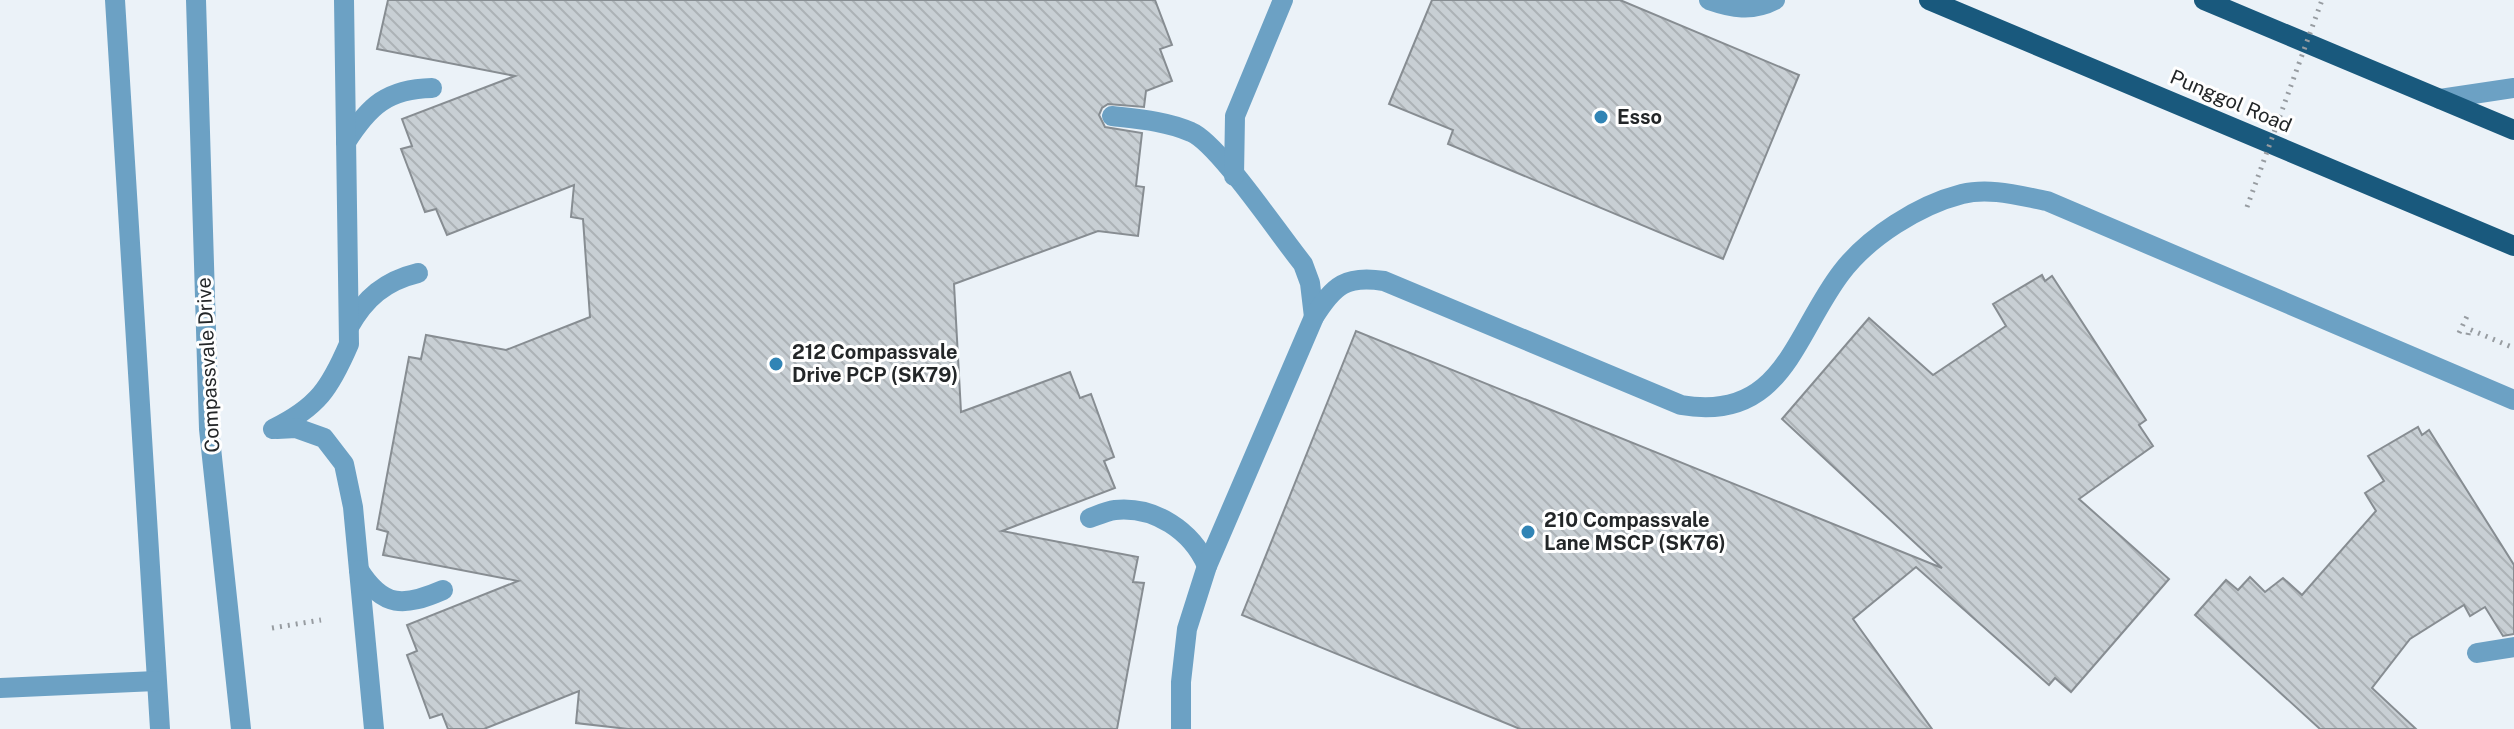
<svg xmlns="http://www.w3.org/2000/svg" width="2514" height="729" viewBox="0 0 2514 729" font-family="'Public Sans',sans-serif">
  <style>
    .building { fill: url(#building-back-hatch); stroke: #878d92; stroke-width: 2 }
    .lines { fill: none; stroke-linecap: round; stroke-linejoin: round }
    .path { stroke: #979ca1; stroke-width: 5; stroke-dasharray: 2 6; stroke-linecap: butt }
    .minor { stroke: #6ca1c4; stroke-width: 20 }
    .major { stroke: #19597d; stroke-width: 20 }
    .path-bridge { stroke: #979ca1; stroke-width: 5; stroke-dasharray: 2 6; stroke-linecap: butt }
    .poi-dot { fill: #3184b5; stroke: #fff; stroke-width: 3 }
    .labels { text-anchor: middle; dominant-baseline: central; stroke-width: 6; stroke-linejoin: round; paint-order: stroke }
    .street-label { font-size: 20px; fill: #232628; stroke: #fff }
    .poi-label { font-size: 20px; font-weight: bold; fill: #232628; stroke: #fff; text-anchor: start }
  </style>
  <defs>
    <pattern id="building-back-hatch" width="6" height="6" patternUnits="userSpaceOnUse" patternTransform="scale(2)"><rect width="6" height="6" fill="#c8cfd4"/><path d="M-1 5l2 2M0 0l6 6M5-1l2 2" fill="none" stroke="#acb2b6"/></pattern>
  </defs>
  <rect width="100%" height="100%" fill="#ebf2f8"/>
  <g class="building">
    <polygon points="388,0 1155,0 1172,45 1160,49 1172,81 1146,91 1144,107 1108,104 1102,108 1099,115 1105,127 1142,133 1136,186 1144,187 1138,236 1098,231 954,284 961,412 1070,372 1080,398 1091,394 1114,457 1104,461 1115,488 1002,531 1138,557 1133,582 1144,583 1117,729 628,729 576,723 579,691 484,729 448,729 442,714 430,718 407,655 417,651 407,625 518,581 383,555 388,532 377,529 409,357 421,359 426,335 506,350 590,317 583,219 571,217 574,185 447,235 436,209 425,212 401,149 412,146 402,119 515,76 377,49"/>
    <polygon points="1432,0 1620,0 1799,75 1723,259 1448,144 1453,130 1389,104"/>
    <polygon points="2042,275 2045,281 2052,276 2146,420 2139,425 2153,446 2079,499 2169,579 2071,692 2055,678 2049,685 1916,567 1853,619 1932,729 1520,729 1242,615 1356,331 1942,568 1782,419 1869,318 1933,375 2006,326 1993,304"/>
    <polygon points="2418,427 2422,435 2429,430 2514,565 2514,634 2503,636 2485,607 2470,616 2464,605 2410,639 2372,688 2416,729 2320,729 2195,615 2226,580 2238,590 2250,577 2265,592 2283,578 2302,595 2376,511 2365,493 2384,481 2368,456"/>
  </g>
  <g class="lines">
    <g class="path">
      <polyline points="2459,333 2469,312"/>
      <polyline points="2468,335 2469,329 2514,348"/>
      <polyline points="272,628 321,620"/>
    </g>
    <g class="minor">
      <polyline points="115,0 160,729"/>
      <polyline points="196,0 209,429 241,729"/>
      <path d="M1709 0C1732 8 1752 12 1775 0"/>
      <polyline points="2440,99 2514,88"/>
      <path d="M1112 116C1138 119 1166 121 1191 132 1218 143 1280 236 1303 264L1310 283 1314 317"/>
      <path d="M346 142C369 106 387 89 432 88"/>
      <polyline points="1234,176 1235,116 1283,0"/>
      <path d="M349 327C365 298 385 281 418 273"/>
      <path d="M273 429C318 407 330 388 349 344L344 0"/>
      <polyline points="277,429 296,428 324,438 344,464 353,507 374,729"/>
      <path d="M1090 518C1098 515 1107 511 1115 510 1155 506 1192 531 1207 566"/>
      <path d="M359 570C383 608 404 607 443 590"/>
      <polyline points="2477,653 2514,647"/>
      <polyline points="0,688 156,681"/>
      <path d="M1181 729V682L1187 629 1207 566 1314 317C1334 285 1346 275 1384 281L1681 405C1782 423 1794 335 1841 273 1868 237 1919 205 1962 194 1990 187 2020 196 2047 201L2514 400"/>
    </g>
    <g class="major">
      <polyline points="1929,0 2514,246"/>
      <polyline points="2204,0 2514,130"/>
    </g>
    <polyline class="path-bridge" points="2247,207 2322,0"/>
  </g>
  <g class="poi-dot">
    <circle cx="1601" cy="117" r="8"/>
    <circle cx="776" cy="364" r="8"/>
    <circle cx="1528" cy="532" r="8"/>
  </g>
  <g class="labels">
    <g class="street-label">
      <text transform="translate(2231 101) rotate(23)">Punggol Road</text>
      <text transform="translate(208 365) rotate(-93)">Compassvale Drive</text>
    </g>
    <g class="poi-label">
      <text x="1617" y="117">Esso</text>
      <text x="792" y="352">212 Compassvale<tspan x="792" dy="23">Drive PCP (SK79)</tspan></text>
      <text x="1544" y="520">210 Compassvale<tspan x="1544" dy="23">Lane MSCP (SK76)</tspan></text>
    </g>
  </g>
</svg>
